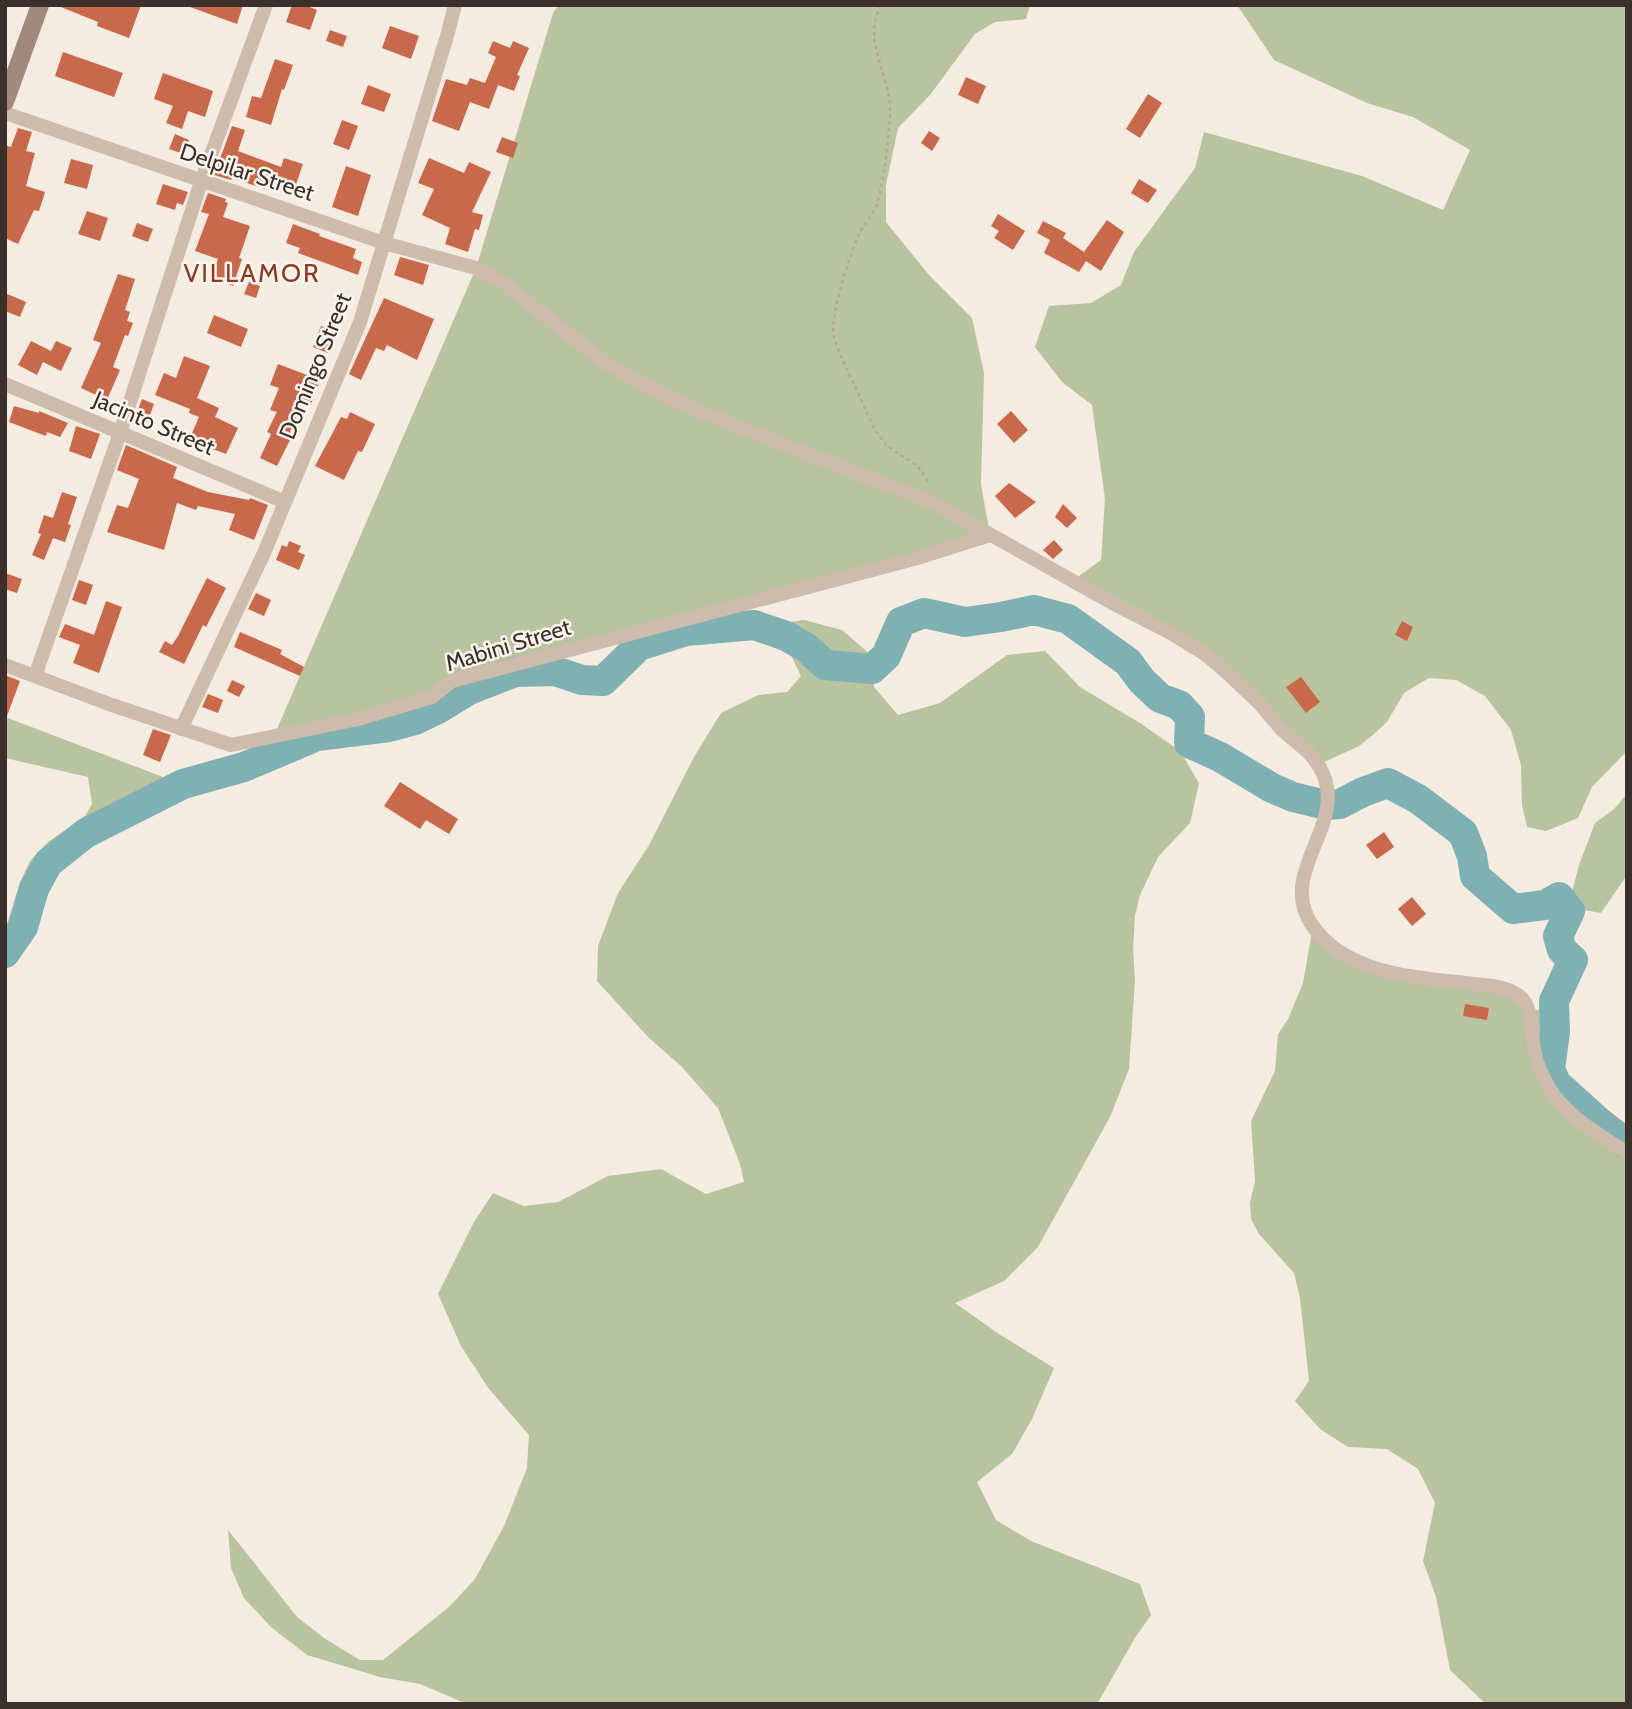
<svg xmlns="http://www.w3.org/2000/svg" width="1632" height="1709" viewBox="0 0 1632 1709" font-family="Cabin,sans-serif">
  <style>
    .green { fill: #b8c4a0 }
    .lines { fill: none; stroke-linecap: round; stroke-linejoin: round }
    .river { stroke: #7fb0b2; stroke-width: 30 }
    .building { fill: #c8694b }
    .path { stroke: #b9a596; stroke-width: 2.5; stroke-dasharray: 3.5 3.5; stroke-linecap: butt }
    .street { stroke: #cdbbac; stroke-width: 14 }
    .secondary { stroke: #a18a7d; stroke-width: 18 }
    .labels { text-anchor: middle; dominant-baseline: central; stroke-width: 5; stroke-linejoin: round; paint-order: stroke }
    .street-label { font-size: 23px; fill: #3b302b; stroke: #fbf5ee }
    .quarter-label { font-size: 26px; letter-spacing: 2px; fill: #8c3b22; stroke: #fbf5ee }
  </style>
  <rect width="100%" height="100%" fill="#f4ebe1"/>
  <g class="green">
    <polygon points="559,5 1030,5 1026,19 995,22 975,34 930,95 898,128 886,185 886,222 929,275 972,318 984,373 981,484 990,535 452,681 432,697 274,736 476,268 553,13"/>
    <polygon points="1237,5 1627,5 1627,748 1624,754 1592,787 1578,818 1546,831 1527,827 1522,805 1521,765 1511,730 1485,696 1456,680 1429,678 1404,693 1387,722 1374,734 1359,746 1320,764 1223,669 1072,581 1101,560 1105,499 1092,405 1062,382 1035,347 1049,306 1091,303 1121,285 1134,252 1195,168 1204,132 1362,176 1443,210 1470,150 1413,117 1367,103 1274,60"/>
    <polygon points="804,620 842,630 871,655 874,687 898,715 940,703 1007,655 1045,651 1080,687 1140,723 1180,751 1199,783 1190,823 1158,857 1140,895 1135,916 1133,948 1135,981 1129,1069 1110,1117 1038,1247 1004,1281 955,1303 999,1334 1054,1368 1032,1419 1012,1454 977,1482 996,1520 1031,1541 1140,1584 1151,1615 1135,1638 1097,1704 467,1704 420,1684 380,1677 307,1655 271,1627 244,1598 231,1568 228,1530 297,1617 324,1638 360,1660 383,1660 449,1607 475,1579 504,1526 527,1468 529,1435 489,1389 461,1346 438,1294 474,1222 493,1193 524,1206 558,1202 608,1176 661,1169 706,1194 744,1182 740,1164 718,1108 682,1067 648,1037 597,981 598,946 618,893 649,845 694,757 721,713 758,695 787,692 801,676 776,624"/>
    <path d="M5 717 163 777C152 789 142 803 129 812 103 832 67 848 50 877 34 905 35 951 5 968V931L20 882 30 861 48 842 85 816 92 804 88 777 5 758Z"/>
    <polygon points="1627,794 1627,875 1601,913 1584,910 1570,900 1579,865 1595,823 1614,809"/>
    <path d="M1313 926 1351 960 1498 987 1529 1012 1558 1005C1553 1017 1548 1029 1549 1043 1550 1072 1605 1109 1627 1128V1704H1486L1450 1670 1436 1597 1423 1561 1435 1503 1418 1469 1387 1449 1348 1447 1320 1429 1295 1401 1309 1381 1300 1298 1294 1273 1259 1234 1251 1219 1250 1203 1255 1181 1251 1121 1275 1071 1278 1034 1288 1019 1303 983Z"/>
  </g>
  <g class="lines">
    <polyline class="river" points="5,953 23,927 34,889 48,863 86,833 183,784 244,767 317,736 389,727 415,720 438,709 469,690 515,672 555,671 582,680 603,681 639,646 686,631 754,625 786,636 807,648 825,665 872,669 886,656 901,622 924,613 965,622 1001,617 1034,610 1068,619 1128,662 1142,681 1160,698 1179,705 1190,717 1189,743 1220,757 1272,788 1293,797 1326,805 1340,804 1363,792 1388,783 1418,799 1463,833 1472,856 1475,876 1513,909 1545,905 1559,897 1570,911 1558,936 1562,950 1573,960 1554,1001 1555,1032 1550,1069 1556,1083 1599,1122 1627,1144"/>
  </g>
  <g class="building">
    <polygon points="56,5 141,5 129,38 97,26 98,22"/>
    <polygon points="190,5 243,5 237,24 190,7"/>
    <polygon points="292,5 305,5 317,10 310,30 286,22"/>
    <polygon points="390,26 419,36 411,59 382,48"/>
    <polygon points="330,30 347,36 343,47 326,41"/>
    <polygon points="493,41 510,48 513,41 529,48 517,75 520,76 514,91 498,85 489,109 470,102 459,131 432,121 446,79 467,85 470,78 485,83 496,57 488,53"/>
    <polygon points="63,52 123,73 114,97 55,76"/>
    <polygon points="275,59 293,65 284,90 282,89 271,125 246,117 252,96 261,98"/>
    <polygon points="163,73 213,91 205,117 188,111 182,129 166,123 173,106 154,99"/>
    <polygon points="966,77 986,86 978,104 958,95"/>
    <polygon points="368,85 391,94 384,112 361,104"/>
    <polygon points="1148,94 1162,103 1140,138 1126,129"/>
    <polygon points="342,120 358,126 349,150 333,144"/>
    <polygon points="232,126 245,130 238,151 281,167 284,158 303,164 294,190 268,181 265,189 232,178 231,180 214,175"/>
    <polygon points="18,128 32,132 26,151 35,153 26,186 45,192 39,211 34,210 18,244 5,238 5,145 11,147"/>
    <polygon points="929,131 940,138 932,151 921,143"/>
    <polygon points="175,134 189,140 184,154 169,149"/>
    <polygon points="502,137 518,143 513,158 496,152"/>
    <polygon points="429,158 464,173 469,162 491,172 472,212 483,215 479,230 475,229 468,252 445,244 450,228 422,215 434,189 418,183"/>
    <polygon points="71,159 93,165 87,189 64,183"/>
    <polygon points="346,166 371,175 358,216 332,207"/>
    <polygon points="1139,179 1157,190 1148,203 1131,193"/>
    <polygon points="163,184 188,192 183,205 177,203 175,210 156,204"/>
    <polygon points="208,193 226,199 225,202 228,203 223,217 250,226 239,258 242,259 233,286 211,279 218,259 195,251 209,214 201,212"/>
    <polygon points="87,211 108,218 100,241 78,234"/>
    <polygon points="998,214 1025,231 1013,250 994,238 999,231 991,226"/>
    <polygon points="1107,220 1124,232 1101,271 1086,261 1079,272 1044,253 1050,240 1037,233 1043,221 1066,233 1063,238 1084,252"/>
    <polygon points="137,223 153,229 148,242 132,236"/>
    <polygon points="293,224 320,234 319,236 356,249 353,258 362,262 358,275 298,253 300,248 286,243"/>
    <polygon points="400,257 429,265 423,285 394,275"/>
    <polygon points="118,274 135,279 125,310 130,312 127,321 133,323 128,336 125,335 113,367 120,370 107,400 81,388 101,343 93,340"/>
    <polygon points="249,282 260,286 256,298 244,294"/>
    <polygon points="5,293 26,302 20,317 5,311"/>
    <polygon points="384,298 434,319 417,360 387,345 384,351 376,348 361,380 349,374"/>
    <polygon points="214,315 248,329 241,347 207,333"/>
    <polygon points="321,326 336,332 328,353 313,347"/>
    <polygon points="31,341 51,351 56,341 72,348 61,371 43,362 37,375 18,365"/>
    <polygon points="184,356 210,366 197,398 219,408 215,417 238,428 226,454 189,440 199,417 189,413 190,409 155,395 164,373 176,378"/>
    <polygon points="278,364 320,380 311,404 303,400 290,432 293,434 277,466 260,458 271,434 267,432 277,412 270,410 279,388 270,385"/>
    <polygon points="142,399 154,404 147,423 135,418"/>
    <polygon points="14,406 39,413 39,411 68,423 60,437 47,432 46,436 9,422"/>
    <polygon points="1011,411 1028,430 1014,443 997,424"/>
    <polygon points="350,412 375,424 362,452 358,451 344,480 315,466 341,417 347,419"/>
    <polygon points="76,426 100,434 91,459 69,451"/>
    <polygon points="126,445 177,467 173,478 208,492 249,500 250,498 268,505 254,540 229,530 235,514 198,506 196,510 177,503 164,550 107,532 117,505 128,508 139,479 117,470"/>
    <polygon points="1009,483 1036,502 1015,518 995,496"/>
    <polygon points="62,492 77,497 68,524 71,525 65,542 53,538 44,560 32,555 41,534 38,533 44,515 53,518"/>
    <polygon points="1063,504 1077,518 1067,528 1055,517"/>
    <polygon points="1054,540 1063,550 1053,559 1043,550"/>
    <polygon points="289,541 301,546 298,552 305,555 299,570 276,560 282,545 287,547"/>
    <polygon points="5,573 22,579 17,593 5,589"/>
    <polygon points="207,578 226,588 206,627 203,625 184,664 159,652 165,641 172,645 178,636"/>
    <polygon points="79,580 93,585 86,605 72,600"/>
    <polygon points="256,593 271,600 264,616 248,609"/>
    <polygon points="106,601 122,607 99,673 73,663 80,645 59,637 65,624 94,635"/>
    <polygon points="1402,621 1413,627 1407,641 1395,635"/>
    <polygon points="240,632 282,650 280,654 304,667 300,676 234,647"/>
    <polygon points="5,675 20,681 7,716 5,716"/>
    <polygon points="1301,677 1320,702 1306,713 1286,687"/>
    <polygon points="232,680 245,686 239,697 227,691"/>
    <polygon points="208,694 223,700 218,713 202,707"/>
    <polygon points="153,729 171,735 160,762 143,755"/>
    <polygon points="400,782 458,819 449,834 426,820 420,829 384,806"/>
    <polygon points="1384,832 1394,847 1377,859 1366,845"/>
    <polygon points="1412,897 1426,914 1412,926 1398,909"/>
    <polygon points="1465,1004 1489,1008 1487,1020 1463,1016"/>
  </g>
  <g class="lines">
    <path class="path" d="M881 5C862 41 889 72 890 108 891 125 882 193 876 207 871 217 863 225 859 234 850 255 829 316 834 337 840 357 850 376 859 395 867 411 872 428 884 442 901 460 919 458 928 484"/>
    <g class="street">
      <path d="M5 113 384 243 476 268 506 285 604 362 652 389 696 410 936 504 1114 604 1169 632 1205 654 1223 669 1261 705 1281 729 1308 752C1367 813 1272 866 1312 925 1346 974 1413 977 1466 983 1483 985 1503 985 1518 995 1535 1007 1530 1036 1535 1054 1537 1064 1542 1075 1547 1084 1562 1114 1600 1135 1627 1153"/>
      <polyline points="5,384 285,502"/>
      <polyline points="5,665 109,704 231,745 358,719 432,697 452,681 914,559 990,535"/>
      <polyline points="35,676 120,433 201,182 266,5"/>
      <polyline points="181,729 264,553 360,322 447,36 455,5"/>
    </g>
    <polyline class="secondary" points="5,102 40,5"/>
  </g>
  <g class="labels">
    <g class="street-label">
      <text transform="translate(247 172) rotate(18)">Delpilar Street</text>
      <text transform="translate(315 366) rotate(-68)">Domingo Street</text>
      <text transform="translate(154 423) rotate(23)">Jacinto Street</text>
      <text transform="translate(508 645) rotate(-17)">Mabini Street</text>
    </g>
    <g class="quarter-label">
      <text x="252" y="273">VILLAMOR</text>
    </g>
  </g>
  <rect width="1632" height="1709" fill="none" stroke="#3b302b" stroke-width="14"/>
</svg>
